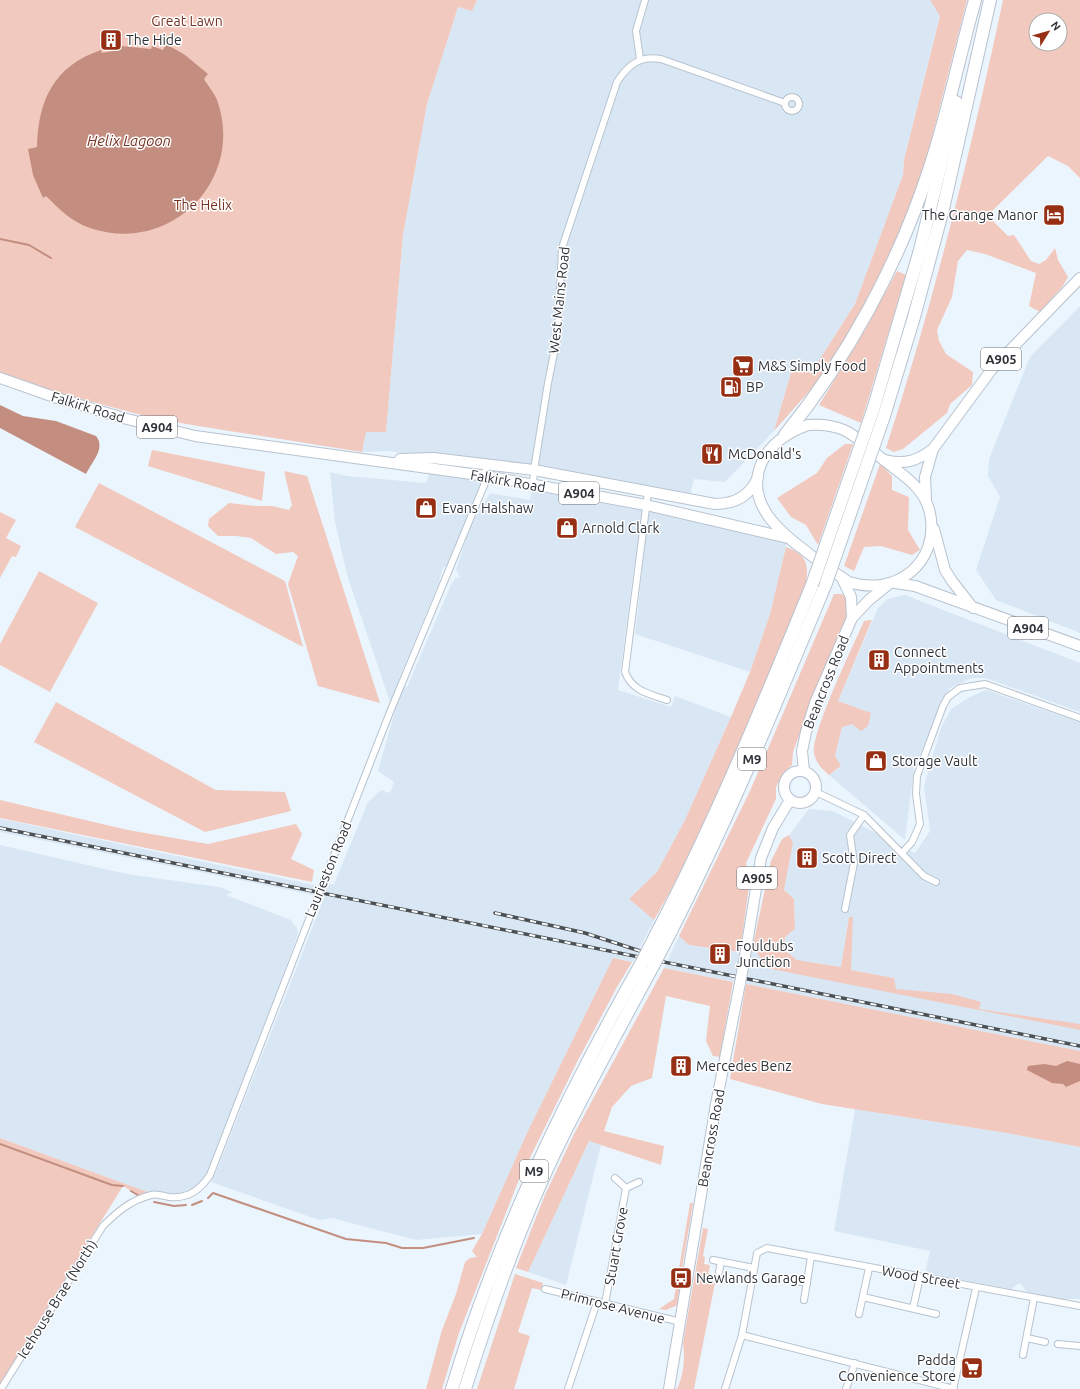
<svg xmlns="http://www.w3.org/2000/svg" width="1080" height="1389" viewBox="0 0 1080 1389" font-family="Ubuntu,sans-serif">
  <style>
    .built { fill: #d9e7f4 }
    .green { fill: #f2c9be; fill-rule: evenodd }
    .water { fill: #c38e80 }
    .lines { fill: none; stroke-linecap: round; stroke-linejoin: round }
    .stream { stroke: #c38e80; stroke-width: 2 }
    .minor-casing { stroke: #b8c3cf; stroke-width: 8 }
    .primary-casing { stroke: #b8c3cf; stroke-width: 12 }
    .motorway-casing { stroke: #b8c3cf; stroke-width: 14 }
    .minor { stroke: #fff; stroke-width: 6 }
    .primary { stroke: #fff; stroke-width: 10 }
    .motorway { stroke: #fff; stroke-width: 12 }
    .rail-casing { stroke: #4b5055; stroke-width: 3.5 }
    .rail { stroke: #fff; stroke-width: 2; stroke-dasharray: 6; stroke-linecap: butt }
    .minor-bridge-casing { stroke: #b8c3cf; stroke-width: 8; stroke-linecap: butt }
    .primary-bridge-casing { stroke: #b8c3cf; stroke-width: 12; stroke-linecap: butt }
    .motorway-bridge-casing { stroke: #b8c3cf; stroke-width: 14; stroke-linecap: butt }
    .minor-bridge { stroke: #fff; stroke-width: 6 }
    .primary-bridge { stroke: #fff; stroke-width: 10 }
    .motorway-bridge { stroke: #fff; stroke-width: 12 }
    .labels { text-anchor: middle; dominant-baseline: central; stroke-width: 3; stroke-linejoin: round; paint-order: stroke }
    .shield { fill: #fff; stroke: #6d7074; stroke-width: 1 }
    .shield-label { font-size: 13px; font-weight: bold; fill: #2f3338 }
    .park-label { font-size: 14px; fill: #743222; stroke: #fff }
    .poi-label { font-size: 14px; fill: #2f3338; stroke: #fff; text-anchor: start }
    .street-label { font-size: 14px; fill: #2f3338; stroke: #fff }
    .water-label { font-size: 15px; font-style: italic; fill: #763323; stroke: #fff }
  </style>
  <rect width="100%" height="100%" fill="#ebf5fe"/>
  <g class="built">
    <polygon points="477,0 930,0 940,15 904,160 903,175 855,304 811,373 793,366 774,431 725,482 694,479 689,499 433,458 388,451 362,452 366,432 386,432 403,235 427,104 458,7 472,11"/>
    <polygon points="1080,306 1080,633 996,600 976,570 1000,497 988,476 989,459 1001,429 1030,357"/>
    <polygon points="431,468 486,476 450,566 445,566 442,570 439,582 399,679 405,687 407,687 451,585 455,578 460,578 456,569 471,525 490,493 530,500 533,485 788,538 770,614 750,672 635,634 642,572 634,568 618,690 671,707 675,696 731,717 685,820 657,872 629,899 654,920 633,962 613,958 527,1133 482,1234 416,1240 332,1218 319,1220 211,1182 216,1172 324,898 322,897 327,884 334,884 368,802 381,790 390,793 394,782 378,771 395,711 390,702 347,575 335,522 330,472 346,476 426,483"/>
    <polygon points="905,595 1080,663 1080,712 985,678 972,678 950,688 914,768 905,840 829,775 841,767 835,757 842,727 871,713 838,701 878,608 887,599"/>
    <polygon points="986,690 1079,722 1080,719 1080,1051 746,984 753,945 775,958 894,978 850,970 853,917 849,917 841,967 796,960 784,950 785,937 795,929 794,899 784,890 793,843 789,835 809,809 833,811 915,853 930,831 924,786 941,728 951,709 968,698"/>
    <polygon points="0,819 11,821 319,886 314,895 0,832"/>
    <polygon points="0,845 127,874 219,887 232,892 226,895 291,920 297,928 298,933 252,1067 204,1185 183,1197 153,1194 0,1138"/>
    <polygon points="679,936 689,945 740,952 735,982 664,968"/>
    <polygon points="855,1109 1007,1133 1080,1147 1080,1299 1058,1299 1027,1292 1020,1283 1011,1289 925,1273 930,1251 834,1231"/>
    <polygon points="589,1141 601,1145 566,1285 528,1272"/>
  </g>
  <g class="green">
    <polygon points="0,0 477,0 472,11 458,7 427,104 403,235 386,432 366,432 362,452 186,424 141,415 0,377"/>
    <polygon points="930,0 967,0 927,157 897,243 869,300 820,379 774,431 793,366 811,373 855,304 903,175 904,160 940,16"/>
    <path d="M1003 0H1080V178L1068 166 1048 156 982 221 992 220 1008 236 1014 235 1031 261 1039 264 1046 260 1055 248 1058 260 1068 277 1063 286 1040 312 1029 306 1036 273 985 254 967 250 958 261 952 297 937 330 939 341 946 354 973 372 972 385 950 404 947 413 903 449 894 452 886 448C934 301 971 151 1003 0ZM1036 20H1060V44H1036Z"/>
    <polygon points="897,271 906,275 861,423 819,405 862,335"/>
    <polygon points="845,444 853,444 818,545 806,525 791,517 777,498 817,473 827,458"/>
    <polygon points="152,450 265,472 262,501 148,466"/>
    <polygon points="880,464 892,476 892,490 909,497 908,530 920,550 912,555 881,546 864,547 854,571 844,566"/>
    <polygon points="284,471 307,476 380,703 318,686 288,584 298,556 293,552 276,554 251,538 236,536 218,536 208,526 209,519 229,503 256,506 272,506 289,510 292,505"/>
    <polygon points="99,483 285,581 303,647 75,527"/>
    <polygon points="0,512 16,520 6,538 21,546 16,557 12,556 0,578"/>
    <path d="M786 547C809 555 809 567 805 588L724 783 685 865 654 920 629 899 657 872 685 820 731 717 750 672 770 614Z"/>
    <polygon points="39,571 98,603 50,692 0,665 0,644"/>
    <polygon points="834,594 842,594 849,602 849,616 810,706 793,752 792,765 783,773 776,787 776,799 746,863 749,886 740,952 689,945 679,936 750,791"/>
    <path d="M872 620 838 701 871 713 868 726 861 731 852 724 842 727 835 756 841 766 829 775C821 768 816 763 814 753 811 733 854 644 864 621Z"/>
    <polygon points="56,702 216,790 285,792 291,811 205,832 34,742"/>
    <polygon points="0,800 128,830 208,844 296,824 302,834 291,859 314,870 312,882 0,818"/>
    <polygon points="789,835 793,843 784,890 794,899 795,929 785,937 784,950 797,960 841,967 849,917 853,917 851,970 894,978 896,989 952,994 981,1002 979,1009 1080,1024 1080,1030 766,968 753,945 771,861 782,839"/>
    <polygon points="613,958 632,962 617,987 577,1062 518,1182 459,1333 442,1389 426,1389 442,1330 456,1294 465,1262 470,1258 477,1257 472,1251 482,1234 527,1133"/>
    <polygon points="664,968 733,982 720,1057 713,1056 706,1041 710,1006 666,996 652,1078 631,1086 612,1107 604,1131 664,1146 661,1165 589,1141 528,1272 516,1268 545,1195 574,1134"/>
    <polygon points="746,984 1080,1051 1080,1147 1007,1133 822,1104 730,1079"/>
    <polygon points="0,1138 153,1194 141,1197 123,1186 0,1384"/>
    <path d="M690 1203H693C688 1237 680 1271 678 1305L666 1310 659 1309 674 1299Z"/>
    <path d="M703 1228 708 1229 703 1256 705 1257 704 1264 710 1265 707 1281 715 1283 694 1389H677C684 1374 685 1359 683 1343Z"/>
    <polygon points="515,1274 543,1283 541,1290 532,1288 518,1332 530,1336 514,1389 477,1389"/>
  </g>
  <g class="water">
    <path d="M166 44 185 55 208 74 204 79C208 86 216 95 218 103 244 182 169 255 90 228 72 222 59 209 46 196L43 198 33 175 28 149 37 147C38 100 54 66 101 50L102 53 122 49 121 46 151 49 152 46 163 50Z"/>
    <path d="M0 405 23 416 56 421 96 436C106 448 92 462 86 474L0 428Z"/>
    <polygon points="1067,1061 1080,1064 1080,1081 1066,1087 1063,1084 1052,1083 1027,1070 1028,1066 1044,1064 1056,1066"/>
  </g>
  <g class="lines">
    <g class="stream">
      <polyline points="0,239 29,245 51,258"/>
      <polyline points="0,1144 112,1185 123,1186"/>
      <polyline points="131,1191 141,1197"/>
      <polyline points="208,1198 213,1193 346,1239 386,1243 402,1248 423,1248 474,1238"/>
      <polyline points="154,1202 174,1206 186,1205"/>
      <polyline points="192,1205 202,1201"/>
    </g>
    <g class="minor-casing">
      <g id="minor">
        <polyline points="640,59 636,31 645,0"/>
        <circle cx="792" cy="104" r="7"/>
        <path d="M533 485 534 470 548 383 558 333 562 248 617 82C628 65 640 55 661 59L785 103"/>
        <path d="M648 492 625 672C632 691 649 694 667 700"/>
        <polyline points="816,792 864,815 924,876 936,882"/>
        <polyline points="902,853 912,842 920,824 916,794 917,776 943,706 948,697 960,688 985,684 1080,718"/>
        <polyline points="322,886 390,712 485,483 486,464"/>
        <polyline points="845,909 854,863 850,835 864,815"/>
        <polyline points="615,1178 626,1188 639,1182"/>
        <polyline points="713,1260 754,1268"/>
        <polyline points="719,1272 721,1262"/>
        <polyline points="789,1280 807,1283"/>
        <polyline points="545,1289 681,1322"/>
        <polyline points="863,1297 936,1314"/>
        <polyline points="804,1300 811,1257"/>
        <polyline points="605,1304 626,1188"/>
        <polyline points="913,1308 920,1277"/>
        <polyline points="859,1314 869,1268"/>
        <polyline points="742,1335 954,1389"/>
        <polyline points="1027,1338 1045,1342"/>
        <polyline points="1058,1344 1080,1346"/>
        <polyline points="1023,1355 1034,1298"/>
        <path d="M1 1389 103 1226C117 1212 131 1200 151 1195 156 1193 164 1196 169 1197 188 1199 200 1190 210 1175L318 896"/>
        <polyline points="568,1389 597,1302"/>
        <polyline points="725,1389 742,1335 757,1253 767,1248 1080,1306"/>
        <polyline points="846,1389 855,1363"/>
        <polyline points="953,1389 976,1288"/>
      </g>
    </g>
    <g class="primary-casing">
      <g id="primary">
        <polyline points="0,378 57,398 127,419 195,436 486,476 646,505 788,538"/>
        <path d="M808 425C821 424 832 425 844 430 859 437 872 451 885 461 896 470 909 478 918 489 923 495 928 504 930 513 940 563 896 597 849 582 836 574 824 565 812 556 782 534 743 504 762 462 771 443 788 432 808 425Z"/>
        <path d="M400 459 433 458 534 470 715 504C735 504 750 496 758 477"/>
        <path d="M885 460C905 465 917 461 933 449"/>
        <polyline points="926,499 925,477 933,449 992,369 1080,278"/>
        <polyline points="934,529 945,570 952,581 973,608"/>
        <polyline points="842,578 851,597 852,618"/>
        <polyline points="895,583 915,586 1080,646"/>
        <circle cx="800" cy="787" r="16"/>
        <polyline points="804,771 802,751 806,732 815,703 852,618 869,600 890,583"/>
        <polyline points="744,962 761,858 773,828 790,800"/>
        <polyline points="669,1389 716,1104 740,983"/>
      </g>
    </g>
    <g class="motorway-casing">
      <g id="motorway">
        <polyline points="873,410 920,250 956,102"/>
        <polyline points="884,416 914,317 943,209 990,0"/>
        <path d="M785 435C848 357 898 265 929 170 948 114 959 56 975 0"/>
        <path d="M661 925C718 815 765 700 812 585"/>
        <path d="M671 931C729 818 777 701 826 583"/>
        <path d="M452 1389C497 1239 564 1100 641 964"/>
        <path d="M465 1389C490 1309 518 1230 554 1154 585 1090 619 1029 653 966"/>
      </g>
    </g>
    <use href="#minor" class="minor"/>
    <use href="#primary" class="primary"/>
    <use href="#motorway" class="motorway"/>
    <g class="rail-casing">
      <g id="rail">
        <polyline points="0,828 1080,1046"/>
        <polyline points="495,913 585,933 640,951"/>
      </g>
    </g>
    <use href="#rail" class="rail"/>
    <g class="minor-bridge-casing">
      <polyline id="minor-bridge" points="318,896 322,886"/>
    </g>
    <g class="primary-bridge-casing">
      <polyline id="primary-bridge" points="740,983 744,962"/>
    </g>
    <g class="motorway-bridge-casing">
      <g id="motorway-bridge">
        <polyline points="826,583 884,416"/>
        <polyline points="812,585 873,410"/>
        <polyline points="641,964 661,925"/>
        <polyline points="653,966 671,931"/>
      </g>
    </g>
    <use href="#minor-bridge" class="minor-bridge"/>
    <use href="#primary-bridge" class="primary-bridge"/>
    <use href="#motorway-bridge" class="motorway-bridge"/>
  </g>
  <defs>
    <g id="building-square" transform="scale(1.15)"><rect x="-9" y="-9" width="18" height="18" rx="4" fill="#972f14" stroke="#fff"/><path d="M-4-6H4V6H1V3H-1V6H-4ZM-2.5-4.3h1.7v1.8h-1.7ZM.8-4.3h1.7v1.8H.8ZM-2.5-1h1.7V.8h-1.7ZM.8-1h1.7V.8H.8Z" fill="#fff"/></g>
    <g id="hotel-square" transform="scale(1.15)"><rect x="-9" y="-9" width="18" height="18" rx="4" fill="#972f14" stroke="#fff"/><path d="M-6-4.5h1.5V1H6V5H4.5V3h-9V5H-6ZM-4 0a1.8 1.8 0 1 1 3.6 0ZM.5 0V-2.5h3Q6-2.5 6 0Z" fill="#fff"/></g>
    <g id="supermarket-square" transform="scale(1.15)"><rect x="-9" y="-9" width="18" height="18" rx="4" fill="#972f14" stroke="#fff"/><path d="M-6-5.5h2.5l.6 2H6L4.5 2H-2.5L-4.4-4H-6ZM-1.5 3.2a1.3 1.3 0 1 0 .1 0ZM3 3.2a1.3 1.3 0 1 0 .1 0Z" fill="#fff"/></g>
    <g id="fuel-square" transform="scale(1.15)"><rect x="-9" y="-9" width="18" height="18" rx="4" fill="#972f14" stroke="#fff"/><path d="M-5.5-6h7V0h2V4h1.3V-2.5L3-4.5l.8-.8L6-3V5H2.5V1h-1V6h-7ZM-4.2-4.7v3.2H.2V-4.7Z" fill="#fff"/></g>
    <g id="restaurant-square" transform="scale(1.15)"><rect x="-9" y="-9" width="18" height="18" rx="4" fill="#972f14" stroke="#fff"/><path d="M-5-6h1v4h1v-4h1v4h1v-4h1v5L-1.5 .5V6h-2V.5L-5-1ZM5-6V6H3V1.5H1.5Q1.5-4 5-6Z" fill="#fff"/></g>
    <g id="shop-square" transform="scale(1.15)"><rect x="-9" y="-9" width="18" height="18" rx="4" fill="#972f14" stroke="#fff"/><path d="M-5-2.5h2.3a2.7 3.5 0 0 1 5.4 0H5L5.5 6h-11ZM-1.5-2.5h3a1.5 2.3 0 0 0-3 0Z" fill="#fff"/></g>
    <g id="bus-square" transform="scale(1.15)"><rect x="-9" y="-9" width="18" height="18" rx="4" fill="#972f14" stroke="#fff"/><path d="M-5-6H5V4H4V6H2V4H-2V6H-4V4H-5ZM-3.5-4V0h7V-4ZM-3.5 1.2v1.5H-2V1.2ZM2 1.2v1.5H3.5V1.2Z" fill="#fff"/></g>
  </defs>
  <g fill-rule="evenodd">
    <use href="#building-square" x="111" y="40"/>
    <use href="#hotel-square" x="1054" y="215"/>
    <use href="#supermarket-square" x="743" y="366"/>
    <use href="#fuel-square" x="731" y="387"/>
    <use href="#restaurant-square" x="712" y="454"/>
    <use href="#shop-square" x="426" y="508"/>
    <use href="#shop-square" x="567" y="528"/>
    <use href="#building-square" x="879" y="660"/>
    <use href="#shop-square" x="876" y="761"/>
    <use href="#building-square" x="807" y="858"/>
    <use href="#building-square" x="720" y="954"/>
    <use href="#building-square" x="681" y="1066"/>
    <use href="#bus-square" x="681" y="1278"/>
    <use href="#supermarket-square" x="972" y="1368"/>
  </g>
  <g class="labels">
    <g class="shield">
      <rect x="981" y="348" width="40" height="22" rx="3"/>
      <rect x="137" y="416" width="40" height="22" rx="3"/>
      <rect x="559" y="482" width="40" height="22" rx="3"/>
      <rect x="1008" y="617" width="40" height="22" rx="3"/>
      <rect x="738" y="748" width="28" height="22" rx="3"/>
      <rect x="737" y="867" width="40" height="22" rx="3"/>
      <rect x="520" y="1160" width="28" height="22" rx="3"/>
    </g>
    <g class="shield-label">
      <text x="1001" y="359">A905</text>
      <text x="157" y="427">A904</text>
      <text x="579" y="493">A904</text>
      <text x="1028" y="628">A904</text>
      <text x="752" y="759">M9</text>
      <text x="757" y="878">A905</text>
      <text x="534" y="1171">M9</text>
    </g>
    <g class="park-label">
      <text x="187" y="21">Great Lawn</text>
      <text x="203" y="205">The Helix</text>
    </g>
    <g class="poi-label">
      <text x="126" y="40">The Hide</text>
      <text x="1038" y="215" text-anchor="end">The Grange Manor</text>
      <text x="758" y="366">M&amp;S Simply Food</text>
      <text x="746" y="387">BP</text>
      <text x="728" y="454">McDonald's</text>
      <text x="442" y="508">Evans Halshaw</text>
      <text x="582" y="528">Arnold Clark</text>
      <text x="894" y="652">Connect<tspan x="894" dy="16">Appointments</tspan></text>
      <text x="892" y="761">Storage Vault</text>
      <text x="822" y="858">Scott Direct</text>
      <text x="736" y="946">Fouldubs<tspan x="736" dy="16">Junction</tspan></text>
      <text x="696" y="1066">Mercedes Benz</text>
      <text x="696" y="1278">Newlands Garage</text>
      <text x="956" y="1360" text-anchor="end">Padda<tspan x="956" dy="16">Convenience Store</tspan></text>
    </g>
    <g class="street-label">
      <text transform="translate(559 300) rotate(-84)">West Mains Road</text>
      <text transform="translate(88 407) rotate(17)">Falkirk Road</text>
      <text transform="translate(508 481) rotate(10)">Falkirk Road</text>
      <text transform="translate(826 682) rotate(-68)">Beancross Road</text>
      <text transform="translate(328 869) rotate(-68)">Laurieston Road</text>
      <text transform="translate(711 1138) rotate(-80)">Beancross Road</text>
      <text transform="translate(616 1246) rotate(-80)">Stuart Grove</text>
      <text transform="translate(921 1277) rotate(10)">Wood Street</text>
      <text transform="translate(57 1299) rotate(-58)">Icehouse Brae (North)</text>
      <text transform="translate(613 1306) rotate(14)">Primrose Avenue</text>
    </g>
    <g class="water-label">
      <text x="129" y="140">Helix Lagoon</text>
    </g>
  </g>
  <g transform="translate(1048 32) rotate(53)"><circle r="19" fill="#ffffff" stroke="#acadaf"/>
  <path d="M0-3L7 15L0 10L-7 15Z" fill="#972f14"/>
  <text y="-6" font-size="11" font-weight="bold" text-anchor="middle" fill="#2f3338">N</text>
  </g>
</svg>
